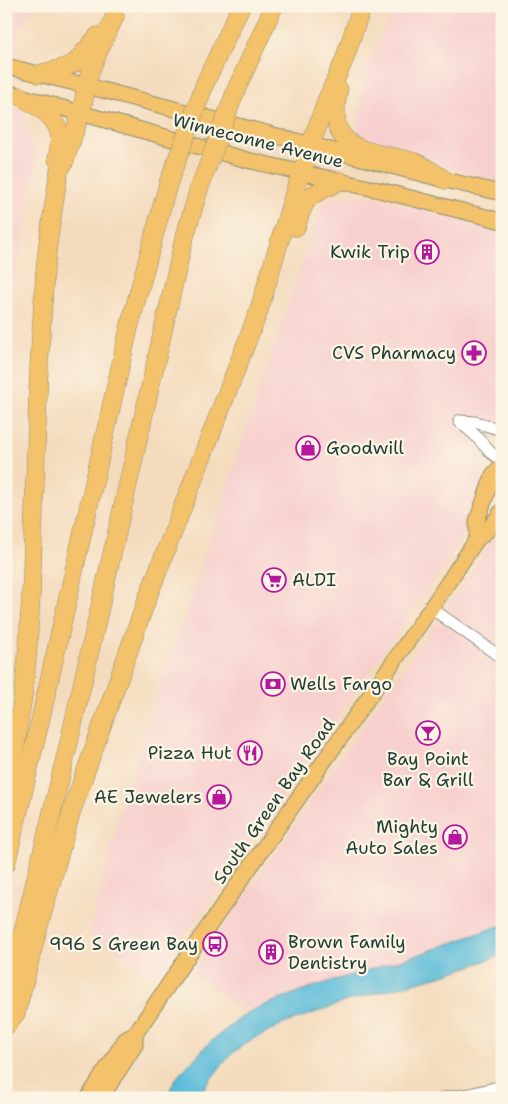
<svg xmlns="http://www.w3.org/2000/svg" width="508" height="1104" viewBox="0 0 508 1104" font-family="'Shantell Sans',sans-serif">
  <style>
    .built { fill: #f7d0cd }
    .water { fill: #5bbcd9; stroke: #3d7c86 }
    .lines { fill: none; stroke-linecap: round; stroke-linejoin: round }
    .minor-casing { stroke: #8a8c78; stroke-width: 13 }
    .major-casing { stroke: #8a8c78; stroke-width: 17 }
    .highway-casing { stroke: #8a8c78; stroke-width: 19 }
    .minor { stroke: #fff; stroke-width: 11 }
    .major { stroke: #f3c26a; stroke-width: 15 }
    .highway { stroke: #f3c26a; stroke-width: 18 }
    .highway-bridge-casing { stroke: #8a8c78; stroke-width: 19; stroke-linecap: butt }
    .highway-bridge { stroke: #f3c26a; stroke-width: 18 }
    .labels { text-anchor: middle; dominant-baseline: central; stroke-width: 4.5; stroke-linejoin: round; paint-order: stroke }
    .street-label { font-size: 18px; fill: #1f3d34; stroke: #fcf5e5 }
    .poi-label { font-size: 18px; fill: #1f3d34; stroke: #fcf5e5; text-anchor: end }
  </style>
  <rect width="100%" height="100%" fill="#fcf5e5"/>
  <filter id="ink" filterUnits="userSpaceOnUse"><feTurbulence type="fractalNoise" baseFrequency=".02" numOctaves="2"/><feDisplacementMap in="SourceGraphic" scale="10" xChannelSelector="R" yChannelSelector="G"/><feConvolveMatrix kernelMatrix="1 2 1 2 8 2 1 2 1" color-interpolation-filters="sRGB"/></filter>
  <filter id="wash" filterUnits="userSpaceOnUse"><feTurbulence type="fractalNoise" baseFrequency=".0096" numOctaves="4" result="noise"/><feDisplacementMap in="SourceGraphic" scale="20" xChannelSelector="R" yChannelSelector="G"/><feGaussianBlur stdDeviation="1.12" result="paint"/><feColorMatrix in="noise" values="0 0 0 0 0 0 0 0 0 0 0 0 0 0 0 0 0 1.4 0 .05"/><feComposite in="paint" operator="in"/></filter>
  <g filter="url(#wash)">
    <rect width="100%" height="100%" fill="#f4dbbd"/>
    <g class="built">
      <polygon points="6,6 35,6 17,34 15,56 6,54"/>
      <polygon points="396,6 502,6 502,182 372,148 355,139 367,67"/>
      <polygon points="6,105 23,110 36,160 15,281 6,291"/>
      <polygon points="366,195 502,228 502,434 496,440 487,465 480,496 469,524 448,560 156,977 90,933 125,792 322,203 337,198"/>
      <polygon points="502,520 502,747 492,762 502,769 502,925 423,953 306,989 247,1013 192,972 482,556"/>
    </g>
    <polygon class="water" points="502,925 502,955 447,974 347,1001 281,1025 249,1041 234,1052 221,1066 196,1098 165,1098 177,1077 209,1043 230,1026 247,1013 255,1009 306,989 423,953"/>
  </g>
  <g filter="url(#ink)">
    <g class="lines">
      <g class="minor-casing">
        <g id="minor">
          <polyline points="459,421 475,435 491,453 501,460"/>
          <polyline points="459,421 475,422 502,430"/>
          <polyline points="431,608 502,658"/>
          <polyline points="444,1098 470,1094 502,1086"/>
        </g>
      </g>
      <g class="major-casing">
        <g id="major">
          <polyline points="6,66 87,86 445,180 502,193"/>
          <polyline points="6,92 247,160 379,190 502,221"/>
          <polyline points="477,539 477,521 493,475 500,467"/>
          <polyline points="88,1098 125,1040 135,1034 190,953 431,608 477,539 489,529 502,511"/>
          <polyline points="101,1098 135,1045 135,1034"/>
        </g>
      </g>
      <g class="highway-casing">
        <g id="highway">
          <polyline points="39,74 63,68 75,63 98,36"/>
          <polyline points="206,81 241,6"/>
          <polyline points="236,90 274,6"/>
          <path d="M339 90C335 102 335 111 337 124 344 157 394 153 419 164 428 168 437 175 445 180"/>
          <path d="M20 96C36 106 59 116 60 139 60 145 58 152 57 159"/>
          <path d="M296 227C300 215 302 204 312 195L340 181"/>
          <polyline points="6,813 25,681 28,644 31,596 39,366 45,271 48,243 59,171 64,163 81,112 91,68 115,16"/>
          <polyline points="6,864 36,739 129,328 168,184"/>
          <polyline points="6,1001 70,738 183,243 198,192"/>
          <polyline points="6,1026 16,1013 36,936 72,810 147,599 258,313 296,187 302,173 311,144 327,99 345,58 362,6"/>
        </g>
      </g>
      <use href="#minor" class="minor"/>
      <use href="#major" class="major"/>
      <use href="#highway" class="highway"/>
      <g class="highway-bridge-casing">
        <g id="highway-bridge">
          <polyline points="168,184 206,81"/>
          <polyline points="198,192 236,90"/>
        </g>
      </g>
      <use href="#highway-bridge" class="highway-bridge"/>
    </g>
  </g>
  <defs>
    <g id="building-ring" transform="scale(1.25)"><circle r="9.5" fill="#fcf5e5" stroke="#b5179e" stroke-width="1.5"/><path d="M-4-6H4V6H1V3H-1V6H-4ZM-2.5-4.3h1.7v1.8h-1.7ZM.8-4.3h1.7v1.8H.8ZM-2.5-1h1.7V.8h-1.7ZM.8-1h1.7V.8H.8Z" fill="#b5179e"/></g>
    <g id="pharmacy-ring" transform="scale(1.25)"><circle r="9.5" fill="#fcf5e5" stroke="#b5179e" stroke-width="1.5"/><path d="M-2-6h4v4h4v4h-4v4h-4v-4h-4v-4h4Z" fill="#b5179e"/></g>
    <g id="shop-ring" transform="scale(1.25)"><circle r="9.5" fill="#fcf5e5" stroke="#b5179e" stroke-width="1.5"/><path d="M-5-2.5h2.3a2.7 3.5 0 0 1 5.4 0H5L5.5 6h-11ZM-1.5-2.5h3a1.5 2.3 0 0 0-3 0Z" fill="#b5179e"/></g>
    <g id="supermarket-ring" transform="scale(1.25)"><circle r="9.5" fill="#fcf5e5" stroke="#b5179e" stroke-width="1.5"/><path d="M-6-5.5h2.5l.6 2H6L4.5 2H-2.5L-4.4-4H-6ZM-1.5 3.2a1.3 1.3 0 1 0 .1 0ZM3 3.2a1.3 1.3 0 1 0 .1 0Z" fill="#b5179e"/></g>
    <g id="bank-ring" transform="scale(1.25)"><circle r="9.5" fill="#fcf5e5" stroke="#b5179e" stroke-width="1.5"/><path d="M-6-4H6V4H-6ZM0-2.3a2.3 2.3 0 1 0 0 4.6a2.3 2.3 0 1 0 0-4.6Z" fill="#b5179e"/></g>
    <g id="bar-ring" transform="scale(1.25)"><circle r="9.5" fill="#fcf5e5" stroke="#b5179e" stroke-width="1.5"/><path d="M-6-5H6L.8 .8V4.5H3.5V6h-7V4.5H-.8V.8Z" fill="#b5179e"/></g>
    <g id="restaurant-ring" transform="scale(1.25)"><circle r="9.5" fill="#fcf5e5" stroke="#b5179e" stroke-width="1.5"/><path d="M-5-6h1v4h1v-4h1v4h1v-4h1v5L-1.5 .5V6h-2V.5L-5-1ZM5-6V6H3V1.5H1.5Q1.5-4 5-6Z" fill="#b5179e"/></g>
    <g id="bus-ring" transform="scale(1.25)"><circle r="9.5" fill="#fcf5e5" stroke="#b5179e" stroke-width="1.5"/><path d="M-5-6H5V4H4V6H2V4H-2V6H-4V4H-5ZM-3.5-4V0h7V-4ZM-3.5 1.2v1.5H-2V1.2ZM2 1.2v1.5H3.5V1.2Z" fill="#b5179e"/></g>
  </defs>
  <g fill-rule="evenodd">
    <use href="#building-ring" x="427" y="252"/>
    <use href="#pharmacy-ring" x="474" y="353"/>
    <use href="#shop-ring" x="308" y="448"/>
    <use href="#supermarket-ring" x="274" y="580"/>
    <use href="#bank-ring" x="273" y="684"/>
    <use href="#bar-ring" x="428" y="733"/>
    <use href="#restaurant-ring" x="250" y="753"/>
    <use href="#shop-ring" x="219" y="797"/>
    <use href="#shop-ring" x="455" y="837"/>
    <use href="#bus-ring" x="215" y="944"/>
    <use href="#building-ring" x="271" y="952"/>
  </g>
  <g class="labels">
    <g class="street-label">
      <text transform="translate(258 141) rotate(14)">Winneconne Avenue</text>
      <text transform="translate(274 801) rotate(-55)">South Green Bay Road</text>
    </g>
    <g class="poi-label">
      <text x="410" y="252">Kwik Trip</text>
      <text x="456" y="353">CVS Pharmacy</text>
      <text x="326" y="448" text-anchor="start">Goodwill</text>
      <text x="292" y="580" text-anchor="start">ALDI</text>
      <text x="290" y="684" text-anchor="start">Wells Fargo</text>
      <text x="232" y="753">Pizza Hut</text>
      <text x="428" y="759" text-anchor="middle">Bay Point<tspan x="428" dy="21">Bar &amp; Grill</tspan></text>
      <text x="202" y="797">AE Jewelers</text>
      <text x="438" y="827">Mighty<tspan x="438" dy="21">Auto Sales</tspan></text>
      <text x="288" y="942" text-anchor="start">Brown Family<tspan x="288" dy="21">Dentistry</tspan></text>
      <text x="198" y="944">996 S Green Bay</text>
    </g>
  </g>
  <rect width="508" height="1104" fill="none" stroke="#fcf5e5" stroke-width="25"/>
</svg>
